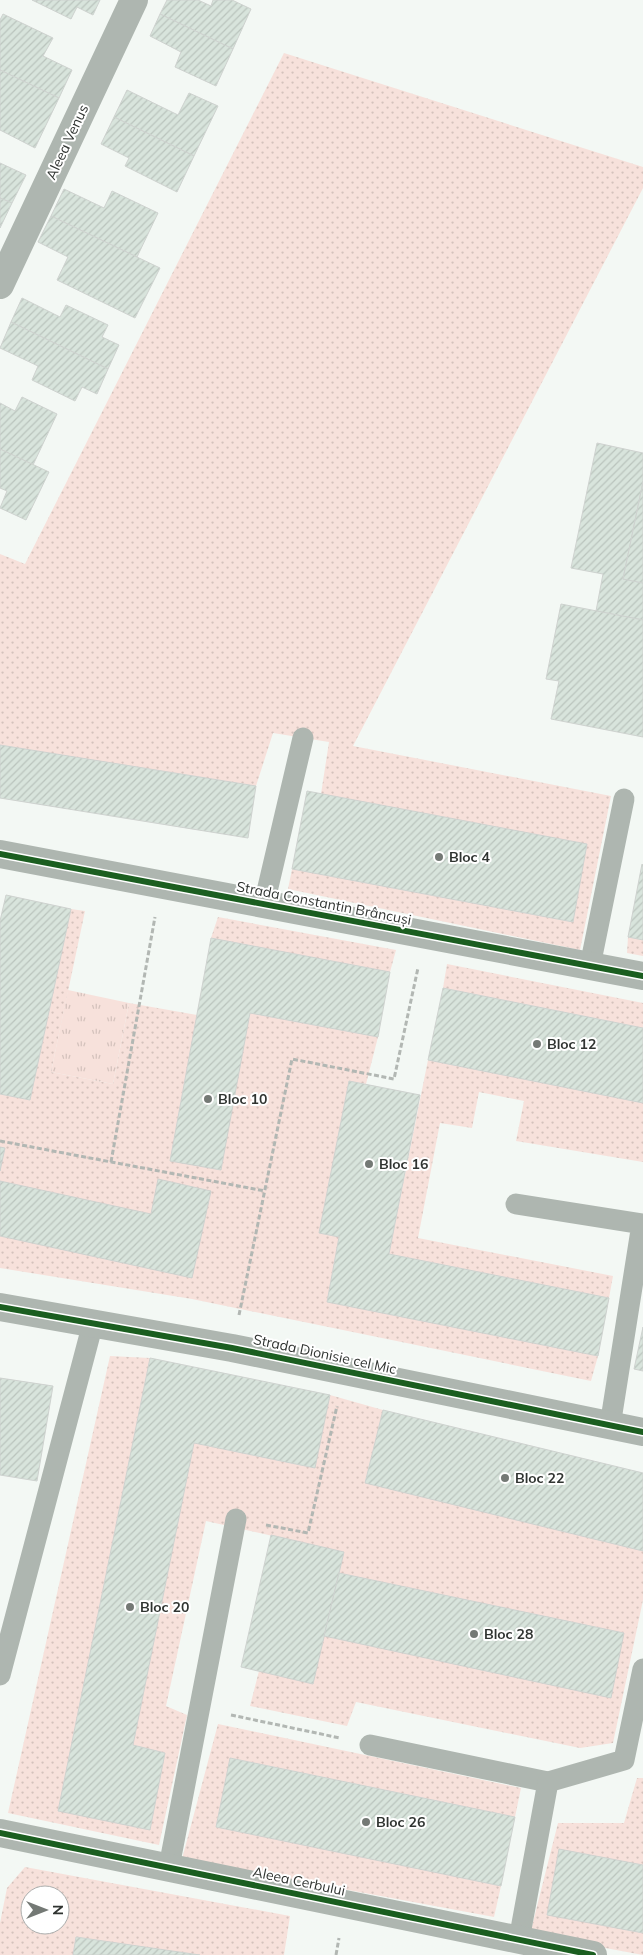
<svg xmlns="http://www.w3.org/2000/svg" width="643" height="1955" viewBox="0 0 643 1955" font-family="Mulish,sans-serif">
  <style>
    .grass { fill: url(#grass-dots); fill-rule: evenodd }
    .park { fill: url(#park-tufts) }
    .building { fill: url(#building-hatch); stroke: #ced2cf }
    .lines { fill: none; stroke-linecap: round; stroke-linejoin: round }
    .path { stroke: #b2b7b3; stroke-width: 3; stroke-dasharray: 5 2.5; stroke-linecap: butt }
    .service { stroke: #aeb6b0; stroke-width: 21 }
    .minor { stroke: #aeb6b0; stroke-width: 28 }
    .cycleway-casing { stroke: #fff; stroke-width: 9 }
    .cycleway { stroke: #1b5e20; stroke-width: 6 }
    .poi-dot { fill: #747975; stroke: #fff; stroke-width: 2 }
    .labels { text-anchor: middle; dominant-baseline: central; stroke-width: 4; stroke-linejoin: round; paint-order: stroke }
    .street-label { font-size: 14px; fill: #303431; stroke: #fff }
    .poi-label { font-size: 14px; font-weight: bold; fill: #303431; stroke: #fff; text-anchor: start }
  </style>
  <defs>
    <pattern id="grass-dots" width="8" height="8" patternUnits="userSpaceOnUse" patternTransform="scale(1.25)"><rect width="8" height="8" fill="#f7e1db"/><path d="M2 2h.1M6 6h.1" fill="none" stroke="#d4c2bc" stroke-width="1.8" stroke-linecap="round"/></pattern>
    <pattern id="park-tufts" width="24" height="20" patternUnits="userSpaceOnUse" patternTransform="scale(1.25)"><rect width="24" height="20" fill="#f7e1db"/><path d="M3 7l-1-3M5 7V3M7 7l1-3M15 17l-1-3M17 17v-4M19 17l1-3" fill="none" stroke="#d4c2bc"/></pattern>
    <pattern id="building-hatch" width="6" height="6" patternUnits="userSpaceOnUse" patternTransform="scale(1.25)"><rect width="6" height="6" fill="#d8e4dc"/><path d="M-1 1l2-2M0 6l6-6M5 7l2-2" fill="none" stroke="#bac4bd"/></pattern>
  </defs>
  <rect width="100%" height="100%" fill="#f3f8f4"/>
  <g class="grass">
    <polygon points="284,53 643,167 643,188 353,746 611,796 580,950 288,889 292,869 573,922 587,844 321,794 329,742 273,733 256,786 0,745 0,554 25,564"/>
    <polygon points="71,909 85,911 51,1072 113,1084 129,1003 197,1015 170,1160 220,1170 250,1013 378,1037 366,1084 349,1081 319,1233 339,1237 327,1302 598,1356 591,1381 192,1299 0,1268 0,1094 30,1100"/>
    <polygon points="218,917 396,950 390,972 211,938"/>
    <polygon points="628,937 643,940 643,956 627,953"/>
    <polygon points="447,964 643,1003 643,1028 443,988"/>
    <polygon points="428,1060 643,1103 643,1162 516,1141 524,1101 479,1092 472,1128 440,1123 418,1238 613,1276 609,1298 389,1254"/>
    <polygon points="110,1356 150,1358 58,1811 150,1829 165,1753 133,1745 194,1443 314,1468 330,1395 383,1410 365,1482 643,1551 643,1600 613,1743 580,1748 356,1702 347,1726 250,1706 259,1671 313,1683 324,1636 624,1633 339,1573 344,1552 206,1521 166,1706 187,1715 159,1845 8,1813"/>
    <polygon points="218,1724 521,1788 515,1817 231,1758 216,1826 501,1886 494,1917 182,1859"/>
    <polygon points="637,1778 643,1778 643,1865 560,1850 547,1914 643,1933 643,1955 530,1934 558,1823 624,1823"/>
    <path d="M25 1867 290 1916 284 1955H200L76 1937 73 1955H0V1923L7 1888ZM30 1895H60V1925H30Z"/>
  </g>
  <polygon class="park" points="68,990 129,1003 113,1084 51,1072"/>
  <g class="building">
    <polygon points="32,0 100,0 93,15 77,7 71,19"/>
    <polygon points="167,0 198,0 211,6 213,0 232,0 251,9 233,49 160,14"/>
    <polygon points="3,14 53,38 43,56 72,70 59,98 0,70 0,20"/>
    <polygon points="160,14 233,49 216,86 175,67 181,52 150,36"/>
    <polygon points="0,70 59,98 35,148 0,130"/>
    <polygon points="127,90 178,115 189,93 218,106 194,156 114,117"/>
    <polygon points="114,117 194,156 177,192 125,166 129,158 101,144"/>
    <polygon points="0,163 26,175 12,203 0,198"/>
    <polygon points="64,189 104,208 112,191 158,213 137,257 51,216"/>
    <polygon points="0,198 12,203 0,228"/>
    <polygon points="51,216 160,268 135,318 57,280 68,257 38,242"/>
    <polygon points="22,298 60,317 66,305 108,325 102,337 119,345 108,369 11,322"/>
    <polygon points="11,322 108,369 97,394 82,387 75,401 32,380 38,366 0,348"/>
    <polygon points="22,397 57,414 33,465 0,449 0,403 15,411"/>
    <polygon points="597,443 643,453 643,482 623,579 643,583 643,620 596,611 603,574 571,568"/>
    <polygon points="0,449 49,472 26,520 0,508 7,491 0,488"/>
    <polygon points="643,482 643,583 623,579"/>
    <polygon points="561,604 643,620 643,737 551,719 559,681 546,679"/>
    <polygon points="0,745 256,786 248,838 0,798"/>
    <polygon points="307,791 587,844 573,922 292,869"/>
    <polygon points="642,864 643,865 643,940 628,937"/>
    <polygon points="6,895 71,909 30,1100 0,1094 0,921"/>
    <polygon points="211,938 390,972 378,1037 250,1013 221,1170 170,1161"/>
    <polygon points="443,988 643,1028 643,1103 428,1060"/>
    <polygon points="349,1081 420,1095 389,1254 609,1298 598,1356 327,1302 339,1237 319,1233"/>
    <polygon points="0,1147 5,1148 0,1171"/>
    <polygon points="158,1179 211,1191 192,1278 0,1236 0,1181 151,1214"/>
    <polygon points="643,1327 643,1371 634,1369"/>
    <polygon points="150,1358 330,1395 315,1468 194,1443 133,1745 165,1753 150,1830 58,1811"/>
    <polygon points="0,1378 53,1386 37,1481 0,1475"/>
    <polygon points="383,1410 643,1473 643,1551 365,1483"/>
    <polygon points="271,1535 344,1552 313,1684 241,1667"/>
    <polygon points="339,1573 624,1633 611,1698 324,1636"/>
    <polygon points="230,1758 515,1817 501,1886 216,1827"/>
    <polygon points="559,1849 643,1865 643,1933 547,1915"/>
    <polygon points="76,1937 200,1955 73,1955"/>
  </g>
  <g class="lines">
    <g class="path">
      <polyline points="0,1141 265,1191"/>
      <polyline points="111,1162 155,917"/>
      <polyline points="239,1315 292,1059 394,1079 418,968"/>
      <polyline points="266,1525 308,1533 337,1406"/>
      <polyline points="231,1715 340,1738"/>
      <polyline points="336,1955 339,1938"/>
    </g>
    <g class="service">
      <polyline points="264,904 303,738"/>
      <polyline points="590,966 624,799"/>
      <polyline points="516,1204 642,1224 610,1426"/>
      <polyline points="0,1675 93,1323"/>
      <polyline points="370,1745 548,1782"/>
      <polyline points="169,1867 236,1519"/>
      <polyline points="519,1940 548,1782 624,1760 643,1669"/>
    </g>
    <g class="minor">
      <polyline points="0,285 134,0"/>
      <polyline points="0,854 643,976"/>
      <polyline points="0,1307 232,1348 643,1432"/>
      <polyline points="0,1833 593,1955"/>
    </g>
    <g class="cycleway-casing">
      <g id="cycleway">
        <polyline points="0,854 643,976"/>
        <polyline points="0,1307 232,1348 643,1432"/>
        <polyline points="0,1833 593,1955"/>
      </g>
    </g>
    <use href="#cycleway" class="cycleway"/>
  </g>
  <g class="poi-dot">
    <circle cx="439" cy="857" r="5"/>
    <circle cx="537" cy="1044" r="5"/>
    <circle cx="208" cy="1099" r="5"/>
    <circle cx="369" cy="1164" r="5"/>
    <circle cx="505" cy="1478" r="5"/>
    <circle cx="130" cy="1607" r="5"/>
    <circle cx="474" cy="1634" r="5"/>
    <circle cx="366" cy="1822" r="5"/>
  </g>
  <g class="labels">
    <g class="street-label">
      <text transform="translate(67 142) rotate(-65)">Aleea Venus</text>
      <text transform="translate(324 903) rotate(11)">Strada Constantin Brâncuși</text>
      <text transform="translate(325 1354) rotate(12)">Strada Dionisie cel Mic</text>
      <text transform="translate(299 1881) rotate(12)">Aleea Cerbului</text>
    </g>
    <g class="poi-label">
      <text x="449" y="857">Bloc 4</text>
      <text x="547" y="1044">Bloc 12</text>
      <text x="218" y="1099">Bloc 10</text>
      <text x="379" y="1164">Bloc 16</text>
      <text x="515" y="1478">Bloc 22</text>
      <text x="140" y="1607">Bloc 20</text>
      <text x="484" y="1634">Bloc 28</text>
      <text x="376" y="1822">Bloc 26</text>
    </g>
  </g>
  <g transform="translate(45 1910) rotate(90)"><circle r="24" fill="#ffffff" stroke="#acaead"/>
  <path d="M0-4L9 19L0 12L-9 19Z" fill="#747975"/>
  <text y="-8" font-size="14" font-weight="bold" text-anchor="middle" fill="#303431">N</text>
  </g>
</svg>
